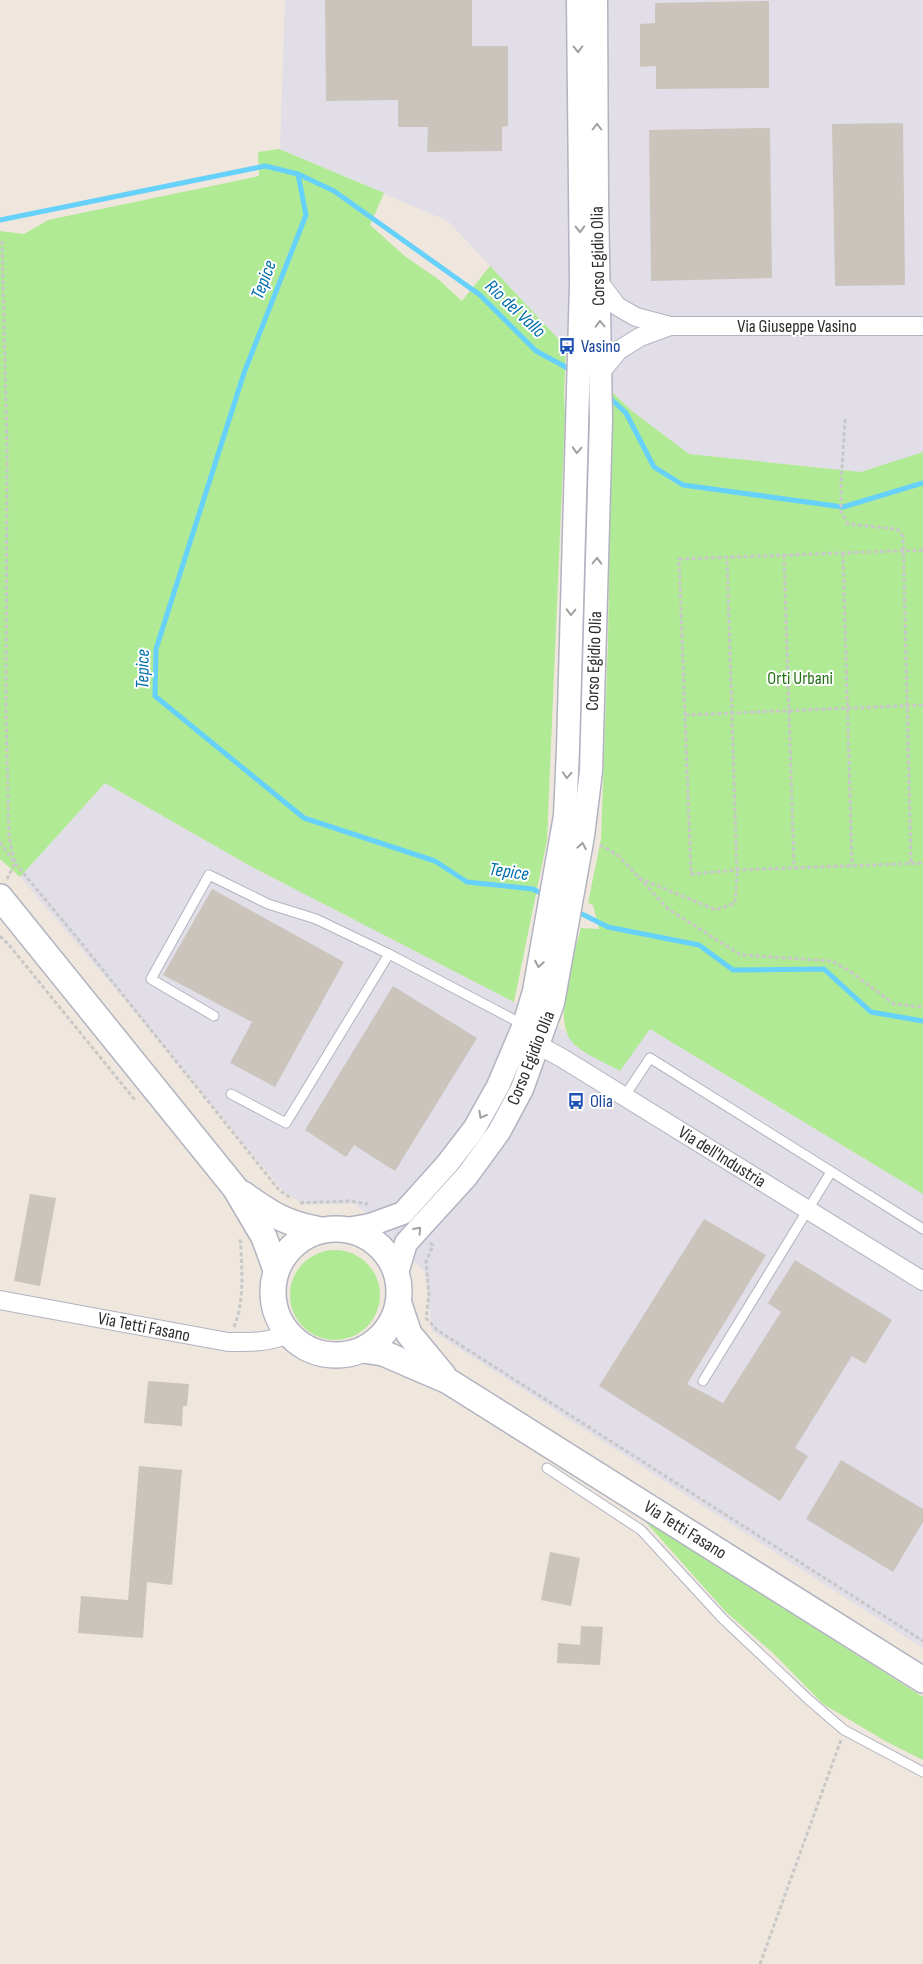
<svg xmlns="http://www.w3.org/2000/svg" width="923" height="1964" viewBox="0 0 923 1964" font-family="'Sofia Sans Condensed',sans-serif">
  <style>
    .industrial { fill: #e1dee7 }
    .green { fill: #b0ea94 }
    .lines { fill: none; stroke-linecap: round; stroke-linejoin: round }
    .stream { stroke: #66d1fa; stroke-width: 5 }
    .building { fill: #cac4bc }
    .service-casing { stroke: #b1b3c1; stroke-width: 11 }
    .minor-casing { stroke: #b1b3c1; stroke-width: 20 }
    .tertiary-casing { stroke: #b1b3c1; stroke-width: 25 }
    .secondary-casing { stroke: #b1b3c1; stroke-width: 28 }
    .path { stroke: #c8c8c8; stroke-width: 3; stroke-dasharray: 4 2.5; stroke-linecap: butt }
    .service { stroke: #fff; stroke-width: 9 }
    .minor { stroke: #fff; stroke-width: 18 }
    .tertiary { stroke: #fff; stroke-width: 22 }
    .secondary { stroke: #fff; stroke-width: 25 }
    .oneway { stroke: #a0a0a0 }
    .labels { text-anchor: middle; dominant-baseline: central; stroke-width: 4; stroke-linejoin: round; paint-order: stroke }
    .street-label { font-size: 18px; fill: #2c2c2c; stroke: #fff }
    .transit-label { font-size: 18px; fill: #164399; stroke: #fff; text-anchor: start }
    .park-label { font-size: 18px; fill: #257113; stroke: #fff }
    .water-label { font-size: 19px; font-style: italic; fill: #006eab; stroke: #fff }
  </style>
  <rect width="100%" height="100%" fill="#efe7dd"/>
  <g class="industrial">
    <polygon points="285,0 923,0 923,453 861,472 689,454 632,411 566,347 448,221 280,149"/>
    <polygon points="105,783 252,867 514,1002 565,1031 575,1045 620,1070 650,1029 923,1194 923,1648 432,1331 425,1272 356,1204 302,1204 282,1190 160,1041 20,877"/>
  </g>
  <g class="green">
    <polygon points="279,149 384,193 370,225 406,257 438,279 462,301 490,266 566,347 564,393 565,416 547,840 514,1002 252,867 105,783 20,877 0,859 0,231 24,234 48,220 259,176 258,152"/>
    <path d="M612 392 632 411 689 454 861 472 923 452V1194L650 1029 620 1071C606 1063 588 1056 576 1046 549 1024 574 956 581 928L599 929 593 905 588 903 601 839 608 642Z"/>
    <circle cx="335" cy="1295" r="45"/>
    <polygon points="644,1520 923,1697 923,1760 887,1742 823,1704 773,1653 726,1612"/>
  </g>
  <g class="lines">
    <g class="stream">
      <polyline points="298,174 334,191 480,295 536,351 573,371"/>
      <polyline points="0,220 265,166 298,174 306,215 244,373 156,649 155,696 304,818 435,861 467,882 533,889 544,895"/>
      <polyline points="608,396 626,413 654,467 683,485 843,507 923,483"/>
      <polyline points="576,911 608,927 699,945 733,970 824,969 871,1012 923,1021"/>
    </g>
  </g>
  <g class="building">
    <polygon points="325,0 472,0 472,46 508,46 508,126 502,127 502,151 427,152 428,127 398,127 398,100 326,101"/>
    <polygon points="769,1 769,88 656,89 656,66 640,67 640,24 655,23 655,3"/>
    <polygon points="903,123 905,285 835,286 832,124"/>
    <polygon points="770,128 772,278 651,281 649,130"/>
    <polygon points="212,889 344,962 275,1087 230,1063 252,1022 163,975"/>
    <polygon points="393,986 477,1038 395,1171 354,1145 346,1157 305,1130"/>
    <polygon points="30,1194 56,1198 40,1286 14,1281"/>
    <polygon points="704,1219 766,1255 687,1384 723,1403 781,1312 768,1303 795,1260 892,1320 865,1364 852,1356 795,1448 808,1456 780,1501 599,1386"/>
    <polygon points="148,1381 189,1384 187,1406 183,1406 182,1426 144,1423"/>
    <polygon points="841,1460 923,1509 923,1522 893,1572 806,1519"/>
    <polygon points="139,1466 182,1470 172,1585 147,1582 143,1638 78,1633 81,1596 128,1600"/>
    <polygon points="550,1552 580,1558 571,1606 541,1600"/>
    <polygon points="581,1626 603,1627 600,1665 557,1663 558,1643 580,1645"/>
  </g>
  <g class="lines">
    <g class="service-casing">
      <g id="service">
        <polyline points="214,1016 151,979 209,875 268,904 316,919 389,954 524,1025"/>
        <polyline points="231,1094 286,1123 389,954"/>
        <polyline points="624,1097 650,1058 923,1229"/>
        <polyline points="703,1381 831,1172"/>
        <polyline points="547,1468 641,1530 723,1619 809,1700 844,1730 923,1772"/>
      </g>
    </g>
    <g class="minor-casing">
      <g id="minor">
        <polyline points="599,282 617,306 636,317 670,326 923,326"/>
        <polyline points="600,373 619,350 640,337 670,326"/>
        <polyline points="527,1039 562,1058 923,1281"/>
        <path d="M0 1300 228 1342C249 1342 268 1343 288 1334"/>
      </g>
    </g>
    <g class="tertiary-casing">
      <g id="tertiary">
        <polyline points="347,1229 370,1225 403,1213 447,1164 474,1129 498,1086 524,1025 534,991 565,816 568,749 581,283 578,0"/>
        <polyline points="397,1273 406,1243 467,1176 499,1132 522,1089 553,1003 583,836 591,771 601,419 597,201 596,0"/>
      </g>
    </g>
    <g class="secondary-casing">
      <g id="secondary">
        <polyline points="0,897 235,1188 264,1237 276,1270"/>
        <path d="M243 1194C271 1214 286 1224 321 1230"/>
        <circle cx="336" cy="1292" r="63"/>
        <polyline points="399,1304 409,1334 443,1375"/>
        <polyline points="363,1350 383,1353 448,1381 923,1680"/>
      </g>
    </g>
    <g class="path">
      <polyline points="2,241 7,446 6,710 9,837 15,863 7,879"/>
      <polyline points="845,419 841,486 841,512 848,524 897,529 903,536 911,864"/>
      <polyline points="923,550 679,559 691,874 737,870 923,863"/>
      <polyline points="843,553 852,866"/>
      <polyline points="784,555 794,868"/>
      <polyline points="685,715 923,705"/>
      <polyline points="0,842 15,863 79,940 279,1190 292,1199"/>
      <polyline points="600,845 619,856 668,909 741,955 832,961 848,970 894,1004 923,1007"/>
      <polyline points="639,878 716,910 735,903 737,875 727,558"/>
      <polyline points="0,936 9,945 135,1100"/>
      <polyline points="300,1203 349,1201 368,1204"/>
      <polyline points="430,1243 433,1245 426,1262 429,1295 426,1318 437,1330 923,1641"/>
      <path d="M234 1327C245 1301 242 1265 240 1237"/>
      <polyline points="760,1964 841,1740"/>
    </g>
    <use href="#service" class="service"/>
    <use href="#minor" class="minor"/>
    <use href="#tertiary" class="tertiary"/>
    <use href="#secondary" class="secondary"/>
  </g>
  <defs><path id="oneway-chevron" d="M-2-3.5L2.5 0L-2 3.5" fill="none" stroke-width="1.6" stroke-linecap="round" stroke-linejoin="round" transform="scale(1.25)"/></defs>
  <g class="oneway">
    <use href="#oneway-chevron" transform="translate(578 49) rotate(89)"/>
    <use href="#oneway-chevron" transform="translate(597 127) rotate(-90)"/>
    <use href="#oneway-chevron" transform="translate(580 229) rotate(89)"/>
    <use href="#oneway-chevron" transform="translate(600 324) rotate(-91)"/>
    <use href="#oneway-chevron" transform="translate(577 450) rotate(92)"/>
    <use href="#oneway-chevron" transform="translate(597 561) rotate(-89)"/>
    <use href="#oneway-chevron" transform="translate(571 612) rotate(92)"/>
    <use href="#oneway-chevron" transform="translate(567 775) rotate(93)"/>
    <use href="#oneway-chevron" transform="translate(582 846) rotate(-80)"/>
    <use href="#oneway-chevron" transform="translate(539 964) rotate(100)"/>
    <use href="#oneway-chevron" transform="translate(482 1115) rotate(119)"/>
    <use href="#oneway-chevron" transform="translate(418 1230) rotate(-48)"/>
  </g>
  <defs>
    <g id="bus-bare" transform="scale(1.35)"><path d="M-5-6H5V4H4V6H2V4H-2V6H-4V4H-5ZM-3.5-4V0h7V-4ZM-3.5 1.2v1.5H-2V1.2ZM2 1.2v1.5H3.5V1.2Z" fill="#1a4fb4" stroke="#fff" stroke-width="2.5" paint-order="stroke"/></g>
  </defs>
  <g fill-rule="evenodd">
    <use href="#bus-bare" x="567" y="346"/>
    <use href="#bus-bare" x="576" y="1101"/>
  </g>
  <g class="labels">
    <g class="street-label">
      <text transform="translate(598 256) rotate(-91)">Corso Egidio Olia</text>
      <text x="797" y="326">Via Giuseppe Vasino</text>
      <text transform="translate(594 661) rotate(-88)">Corso Egidio Olia</text>
      <text transform="translate(531 1058) rotate(-68)">Corso Egidio Olia</text>
      <text transform="translate(722 1157) rotate(32)">Via dell'Industria</text>
      <text transform="translate(144 1327) rotate(11)">Via Tetti Fasano</text>
      <text transform="translate(685 1530) rotate(32)">Via Tetti Fasano</text>
    </g>
    <g class="transit-label">
      <text x="581" y="346">Vasino</text>
      <text x="590" y="1101">Olia</text>
    </g>
    <g class="park-label">
      <text x="800" y="678">Orti Urbani</text>
    </g>
    <g class="water-label">
      <text transform="translate(264 280) rotate(-69)">Tepice</text>
      <text transform="translate(515 309) rotate(43)">Rio del Vallo</text>
      <text transform="translate(143 669) rotate(-89)">Tepice</text>
      <text transform="translate(509 872) rotate(8)">Tepice</text>
    </g>
  </g>
</svg>
